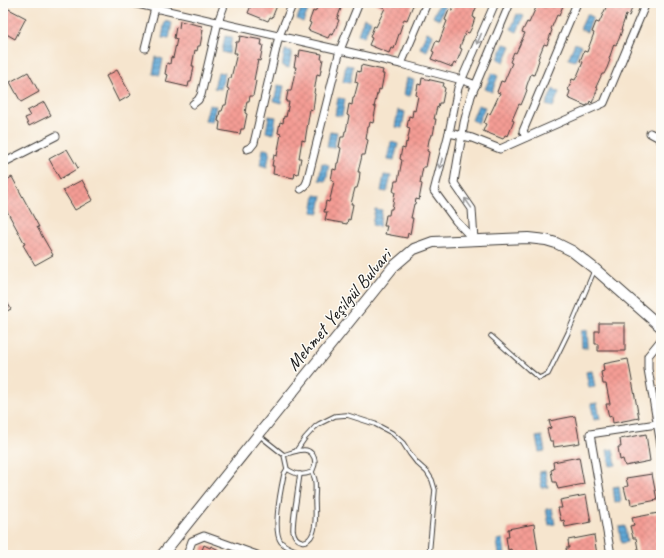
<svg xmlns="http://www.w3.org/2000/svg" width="664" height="558" viewBox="0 0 664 558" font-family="Caveat,sans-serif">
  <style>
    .water { fill: url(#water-rules); stroke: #3e6279 }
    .building { fill: url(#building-cross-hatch) }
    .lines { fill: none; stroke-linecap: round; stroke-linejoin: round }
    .service-casing { stroke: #3d3a37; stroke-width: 5.5 }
    .minor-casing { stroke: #3d3a37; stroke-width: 9 }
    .secondary-casing { stroke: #3d3a37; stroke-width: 12 }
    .service { stroke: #fff; stroke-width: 3.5 }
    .minor { stroke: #fff; stroke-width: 7 }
    .secondary { stroke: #fff; stroke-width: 10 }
    .oneway { stroke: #999 }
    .labels { text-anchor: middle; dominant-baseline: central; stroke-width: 3; stroke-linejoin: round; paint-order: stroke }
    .street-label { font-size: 19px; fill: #1c1c1c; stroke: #fdfcf7 }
  </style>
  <defs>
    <pattern id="water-rules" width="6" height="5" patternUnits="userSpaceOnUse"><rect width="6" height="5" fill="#60a7d6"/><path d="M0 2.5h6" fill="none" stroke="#4e87ad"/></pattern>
    <pattern id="building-cross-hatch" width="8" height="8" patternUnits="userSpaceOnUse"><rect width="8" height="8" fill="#f49c94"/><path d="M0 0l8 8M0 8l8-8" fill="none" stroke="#d1867f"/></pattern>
  </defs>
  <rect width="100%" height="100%" fill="#fdfcf7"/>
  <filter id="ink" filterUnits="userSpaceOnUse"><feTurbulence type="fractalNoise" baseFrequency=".025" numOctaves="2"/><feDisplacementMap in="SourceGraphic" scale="8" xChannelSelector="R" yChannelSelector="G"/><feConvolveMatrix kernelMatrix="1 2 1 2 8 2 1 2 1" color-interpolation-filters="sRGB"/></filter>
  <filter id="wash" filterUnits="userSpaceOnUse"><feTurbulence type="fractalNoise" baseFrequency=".012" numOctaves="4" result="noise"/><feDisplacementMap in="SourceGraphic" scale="16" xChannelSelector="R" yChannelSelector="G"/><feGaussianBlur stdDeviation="0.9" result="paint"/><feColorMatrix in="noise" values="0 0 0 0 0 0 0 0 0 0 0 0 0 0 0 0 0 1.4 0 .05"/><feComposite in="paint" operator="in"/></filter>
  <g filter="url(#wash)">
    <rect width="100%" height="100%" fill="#f6e5ce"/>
    <g class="water">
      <polygon points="303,3 310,6 303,22 297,19"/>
      <polygon points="439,3 446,4 439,20 433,17"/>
      <polygon points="517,14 524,16 517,32 511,29"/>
      <polygon points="587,14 593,17 587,32 580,29"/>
      <polygon points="364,18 371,21 364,37 358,34"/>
      <polygon points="165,21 172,23 169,39 162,38"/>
      <polygon points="427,32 433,35 427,51 420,48"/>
      <polygon points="225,36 232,37 229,54 222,52"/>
      <polygon points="575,43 581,46 575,61 568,59"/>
      <polygon points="504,44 511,46 504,62 498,59"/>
      <polygon points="285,50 292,51 289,68 282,66"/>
      <polygon points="156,57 163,59 160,75 153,74"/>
      <polygon points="346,65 353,66 350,83 343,82"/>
      <polygon points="218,72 225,73 221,89 214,88"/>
      <polygon points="492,73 498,76 492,92 485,89"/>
      <polygon points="407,78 414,80 410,96 404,95"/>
      <polygon points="278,85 284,86 281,103 274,101"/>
      <polygon points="553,89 559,92 553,107 546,105"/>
      <polygon points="338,98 345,99 342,116 335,115"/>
      <polygon points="209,105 216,106 212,122 205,121"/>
      <polygon points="478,105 485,107 478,123 472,120"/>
      <polygon points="398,110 405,112 402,128 395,127"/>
      <polygon points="269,116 276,117 273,134 266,132"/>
      <polygon points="330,131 337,132 334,148 327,147"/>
      <polygon points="391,142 398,144 394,160 388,159"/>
      <polygon points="263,149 270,150 267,167 260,165"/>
      <polygon points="322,163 329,165 326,181 319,180"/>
      <polygon points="384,175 391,176 387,192 381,191"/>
      <polygon points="315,195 322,196 319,213 312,212"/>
      <polygon points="375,209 382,210 379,227 372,225"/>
      <polygon points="587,330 588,347 582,347 581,331"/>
      <polygon points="592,371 595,387 589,388 586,372"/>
      <polygon points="597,403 600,419 594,420 591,404"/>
      <polygon points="542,436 545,451 539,452 536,437"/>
      <polygon points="613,449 616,465 610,466 607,450"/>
      <polygon points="545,471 548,487 542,488 539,472"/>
      <polygon points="619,486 621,502 615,503 613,487"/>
      <polygon points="552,508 555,524 549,525 546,509"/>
      <polygon points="625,526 627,542 621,543 619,527"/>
      <polygon points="503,539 505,555 499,555 497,540"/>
    </g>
    <g id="blocks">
      <g class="building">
        <polygon points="252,3 278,3 272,18 270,17 268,21 248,13"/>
        <polygon points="319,3 343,3 337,19 339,20 333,35 330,34 328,38 308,30 311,23 309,22 313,11 315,12"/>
        <polygon points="374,3 412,3 411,4 413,5 407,20 404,19 394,49 391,48 389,53 369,45 372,38 370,37 374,26 376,27 385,8"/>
        <polygon points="455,3 478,3 474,13 473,17 475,18 472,27 469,33 466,32 461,44 460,48 462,49 456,64 454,63 452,67 431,59 434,52 432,51 436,41 439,42 447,21 445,20 449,10 452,11"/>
        <polygon points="538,3 564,3 559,16 557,15 551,29 552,30 547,45 544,44 538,59 539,60 534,75 531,74 527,85 526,89 527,90 524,98 521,105 519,104 512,120 514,121 508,136 505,135 503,139 483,131 486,124 484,123 488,113 490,114 493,108 500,93 497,92 501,81 504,82 512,63 510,62 514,52 516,53 525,33 522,32 527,22 529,23"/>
        <polygon points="608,3 634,3 629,16 626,15 621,30 622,30 619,39 616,45 614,44 609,59 610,60 607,68 604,74 602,74 596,87 598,88 592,103 590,101 589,104 586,106 568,98 570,91 568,90 572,79 575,80 578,74 583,62 580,61 584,51 587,52 594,33 592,32 596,22 599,23"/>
        <polygon points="3,6 26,18 15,39 3,32"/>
        <polygon points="180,21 202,26 201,30 203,30 200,46 198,46 197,51 195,50 192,66 194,66 191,82 189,82 188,87 166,82 168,75 165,74 167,63 170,64 171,57 173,58 177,39 174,38 176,27 179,28"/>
        <polygon points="240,36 262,40 261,45 263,45 260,61 258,60 254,80 256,81 253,96 250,96 249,101 247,101 245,113 247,114 244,129 241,129 240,134 219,130 220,122 218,121 220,111 222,111 224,105 226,105 229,89 227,88 229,78 231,78 237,53 234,53 236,42 239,42"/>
        <polygon points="300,50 322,54 321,59 323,59 320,75 317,74 314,93 315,94 313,110 310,109 305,141 302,140 299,158 301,158 298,174 295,173 294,178 273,174 274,166 272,166 274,155 277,156 281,134 278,133 280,122 283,123 284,116 286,117 289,102 286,102 288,91 291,91 296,67 294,67 296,56 299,57"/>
        <polygon points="361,65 383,70 382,74 384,74 381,90 379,89 378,94 377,94 374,107 376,107 373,123 370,122 369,127 368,127 366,139 368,140 365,155 362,155 361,160 358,172 360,172 359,181 357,188 355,188 351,204 353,204 350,220 348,219 347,224 325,220 327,212 324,212 326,201 329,202 331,195 334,181 331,180 333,169 336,170 337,163 338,163 341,148 339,147 341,137 344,137 345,131 346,131 349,116 347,115 349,104 352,105 353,98 354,98 358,83 355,82 357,71 360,72"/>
        <polygon points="117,70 131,95 119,102 106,76"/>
        <polygon points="28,72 39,92 21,102 10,82"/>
        <polygon points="422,78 444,83 443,87 445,88 442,103 439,103 438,108 437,107 434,119 436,119 433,135 431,135 429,140 427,151 429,152 426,167 423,167 420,183 422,184 419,200 416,199 415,204 414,204 411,218 413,218 410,234 408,233 407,238 385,234 387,226 384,226 386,215 389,215 390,209 392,209 395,192 393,192 395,181 398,181 402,160 400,159 402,148 405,149 406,142 407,143 410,128 407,127 409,116 412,117 413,110 415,111 418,96 416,95 418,84 421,85"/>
        <polygon points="44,102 51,115 29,126 25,118 30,116 27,111"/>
        <polygon points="67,149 78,168 60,179 49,159"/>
        <polygon points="12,177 39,227 37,227 53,255 35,265 23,245 25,244 3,204 3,182"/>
        <polygon points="82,180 93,200 75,210 63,190"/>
        <polygon points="3,295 11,309 3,313"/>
        <polygon points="599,323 625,323 625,351 598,351 598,344 595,344 595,331 599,331"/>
        <polygon points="628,359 639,418 613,423 612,416 609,417 606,404 610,404 606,384 603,384 601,372 604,371 603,364"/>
        <polygon points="575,416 580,443 554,447 553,441 550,441 547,429 551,428 549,421"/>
        <polygon points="646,434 650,461 625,466 623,459 620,460 618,447 621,447 620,439"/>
        <polygon points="579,457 584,484 558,489 556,482 553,482 551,470 554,469 553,462"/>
        <polygon points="652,474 657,500 631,505 630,498 627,499 624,487 628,486 626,478"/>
        <polygon points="586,495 591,522 565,527 564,520 561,521 558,508 562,508 560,500"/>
        <polygon points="658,513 661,529 661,555 639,555 636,538 633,538 630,526 634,525 632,518"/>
        <polygon points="534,524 538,551 519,555 512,555 511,549 508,550 506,537 509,537 508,529"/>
        <polygon points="594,535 597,555 567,555 566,548 569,548 568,540"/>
        <polygon points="204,545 210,548 211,546 219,550 222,555 202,555 202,550"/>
      </g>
    </g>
  </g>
  <g filter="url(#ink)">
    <use href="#blocks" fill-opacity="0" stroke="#3d3a37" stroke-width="1"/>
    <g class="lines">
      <g class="service-casing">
        <g id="service">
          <polyline points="491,336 528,369 539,378 548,374 568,333 594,271"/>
          <path d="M260 436 284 455 287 469C297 475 301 476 312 472 313 469 315 466 315 463 315 456 310 449 303 450 297 450 290 453 284 455"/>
          <polyline points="296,451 305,438 315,427 319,424 335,416 347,415 375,424 392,433 403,443 410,454 417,463 427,472 432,480 435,490 429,555"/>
          <path d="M287 469 284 474C281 488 272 531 281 542 287 549 302 552 310 555"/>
          <path d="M300 474C298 486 297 497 295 508 294 515 293 522 293 530 295 543 308 546 313 533 317 523 315 510 315 499 315 493 316 487 315 481 315 478 313 475 312 472"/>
        </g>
      </g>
      <g class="minor-casing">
        <g id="minor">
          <polyline points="133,3 401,64 462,80 476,85"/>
          <polyline points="495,3 458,88 449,133 434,191 456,221 474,240 472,209 454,183 455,176 464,123 471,96 510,3"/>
          <polyline points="145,48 155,8 157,3"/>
          <polyline points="401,64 427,3"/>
          <polyline points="193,104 198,100 201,95 218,22 225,3"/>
          <polyline points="449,133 472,138 500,149 604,103 646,3"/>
          <polyline points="650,133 661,139"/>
          <polyline points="526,137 523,131 577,3"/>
          <polyline points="247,149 250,148 254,143 279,36 293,3"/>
          <polyline points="3,163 56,136"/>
          <polyline points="301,189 305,186 307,182 340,50 359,3"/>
          <polyline points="661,340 648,356 648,369 661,445"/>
          <polyline points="187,555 192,541 204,536 257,555"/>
          <polyline points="611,555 590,434 657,424"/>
        </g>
      </g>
      <g class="secondary-casing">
        <polyline id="secondary" points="162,555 393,267 414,249 433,242 528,238 546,240 556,243 572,251 595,269 661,327"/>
      </g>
      <use href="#service" class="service"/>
      <use href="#minor" class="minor"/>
      <use href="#secondary" class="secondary"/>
    </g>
    <defs><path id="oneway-shaft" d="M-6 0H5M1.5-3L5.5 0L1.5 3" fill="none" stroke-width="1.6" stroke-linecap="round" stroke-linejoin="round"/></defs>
    <g class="oneway">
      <use href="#oneway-shaft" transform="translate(479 39) rotate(113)"/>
      <use href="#oneway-shaft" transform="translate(441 163) rotate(104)"/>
      <use href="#oneway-shaft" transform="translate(468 203) rotate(-125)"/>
    </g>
  </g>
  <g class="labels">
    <g class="street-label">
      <text transform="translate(339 310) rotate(-50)">Mehmet Yeşilgül Bulvari</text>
    </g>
  </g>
  <rect width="664" height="558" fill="none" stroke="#fdfcf7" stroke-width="16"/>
</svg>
